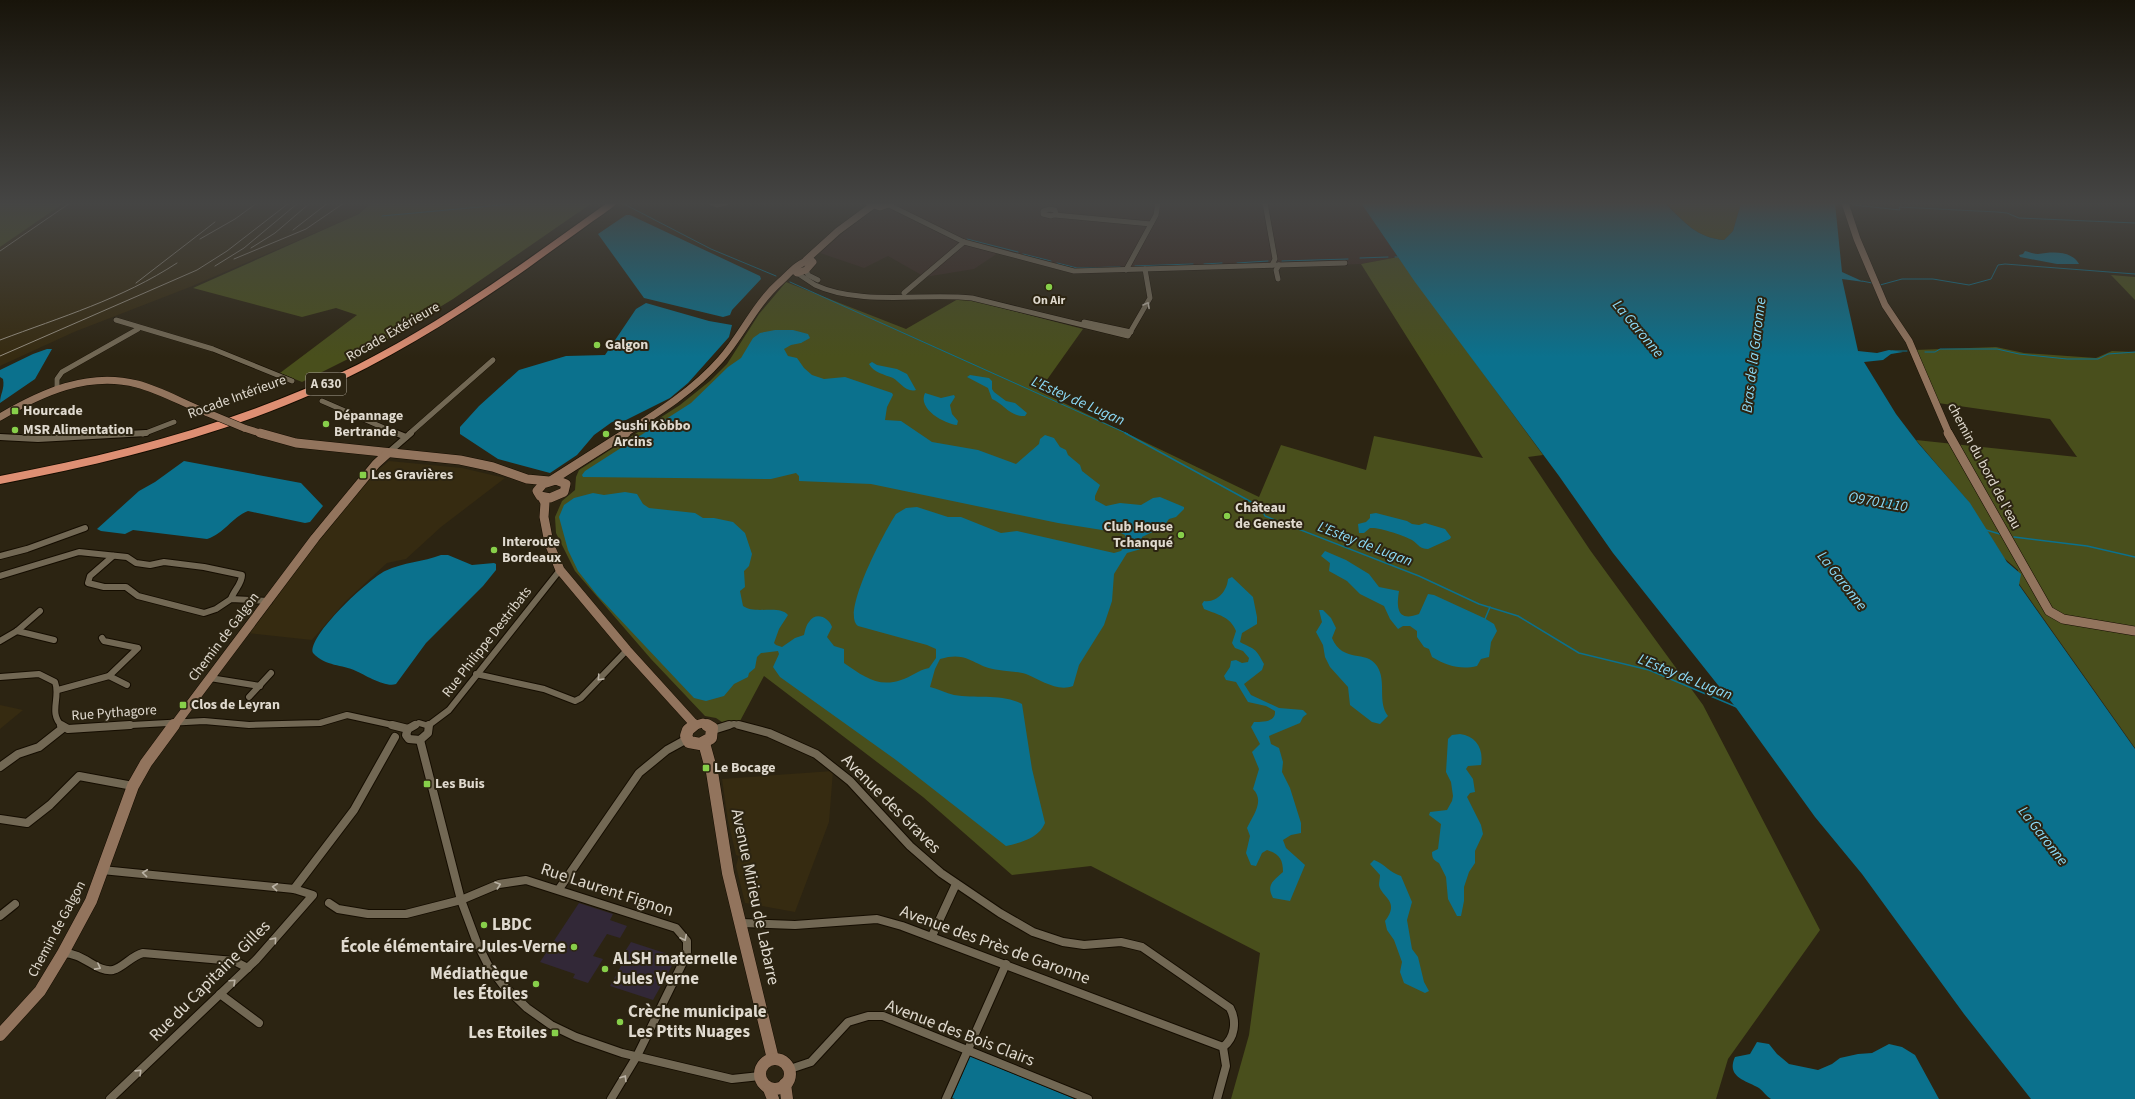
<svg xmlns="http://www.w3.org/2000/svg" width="2135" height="1099" viewBox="0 0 2135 1099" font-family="'Source Sans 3',sans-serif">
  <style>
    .commercial { fill: #39281f }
    .built { fill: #362b11 }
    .education { fill: #322837 }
    .green { fill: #494f1c }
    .water { fill: #0b718d }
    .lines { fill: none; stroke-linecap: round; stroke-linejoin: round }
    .stream-far1 { stroke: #0b718d; stroke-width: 1 }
    .stream { stroke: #0b718d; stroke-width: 1.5 }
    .street-far2-casing { stroke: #150d00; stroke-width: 6 }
    .street-far1-casing { stroke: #150d00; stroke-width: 8 }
    .street-casing { stroke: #150d00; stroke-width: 10 }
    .secondary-far2-casing { stroke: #150d00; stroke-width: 8 }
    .secondary-far1-casing { stroke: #150d00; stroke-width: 10 }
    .secondary-casing { stroke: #150d00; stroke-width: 13 }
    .highway-casing { stroke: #150d00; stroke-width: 2 }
    .street-far2 { stroke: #726854; stroke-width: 5 }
    .street-far1 { stroke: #726854; stroke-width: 6 }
    .street { stroke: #726854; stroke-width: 8 }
    .secondary-far2 { stroke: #92745d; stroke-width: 7 }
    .secondary-far1 { stroke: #92745d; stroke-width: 9 }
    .secondary { stroke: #92745d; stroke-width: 12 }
    .highway { fill: #de8f73; fill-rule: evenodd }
    .rail { stroke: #958e80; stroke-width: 1 }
    .secondary-bridge-casing { stroke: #150d00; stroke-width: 8; stroke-linecap: butt }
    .secondary-bridge { stroke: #92745d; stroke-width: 7 }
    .oneway { stroke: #bab2a4 }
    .poi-dot { fill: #87cf4a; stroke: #2c2412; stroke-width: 1.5 }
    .labels { text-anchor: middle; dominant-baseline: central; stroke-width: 4; stroke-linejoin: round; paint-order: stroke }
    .far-poi-label { font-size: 12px; font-weight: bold; fill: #e0dacf; stroke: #2c2412 }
    .shield { fill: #2c2412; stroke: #aaa396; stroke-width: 1 }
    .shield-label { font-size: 13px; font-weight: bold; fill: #e0dacf }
    .street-label { font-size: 14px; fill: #e0dacf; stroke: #2c2412 }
    .poi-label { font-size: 14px; font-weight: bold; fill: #e0dacf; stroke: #2c2412; text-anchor: start }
    .water-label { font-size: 15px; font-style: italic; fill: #8cdbf8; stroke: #2c2412 }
    .near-street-label { font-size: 17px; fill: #e0dacf; stroke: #2c2412 }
    .near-poi-label { font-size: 17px; font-weight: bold; fill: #e0dacf; stroke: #2c2412; text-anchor: start }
  </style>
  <rect width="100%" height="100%" fill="#2c2412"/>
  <polygon class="commercial" points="883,203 1361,203 1398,257 1361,264 1073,274 998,253 974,269 925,277 888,256 864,268 820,253 846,230"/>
  <g class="built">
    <polygon points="64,203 371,203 359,214 190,287 74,332 0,366 0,247"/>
    <polygon points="389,461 462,468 505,478 441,527 406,559 387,563 345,602 312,640 248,633 331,523 367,479"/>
    <polygon points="0,705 23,710 0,729"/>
    <polygon points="833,771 829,822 795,912 745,903 736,866 739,856 736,855 728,821 722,779"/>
  </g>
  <g class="education">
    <polygon points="579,903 613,914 610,920 627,926 620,938 607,934 593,956 603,959 588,983 573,978 575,974 540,962"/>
    <polygon points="631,942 677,957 653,1000 610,986 621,966 617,964"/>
  </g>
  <g class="green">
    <polygon points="0,203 64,203 0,247"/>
    <polygon points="371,203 592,203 453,299 386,340 302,382 280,373 357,315 336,308 302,317 193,288 359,214"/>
    <path d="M1666 203H1741L1733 231 1724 240C1697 238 1684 222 1666 203Z"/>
    <polygon points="1398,257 1543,455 1528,457 1590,550 1703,705 1820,930 1728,1059 1716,1099 1231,1099 1249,1035 1260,953 1091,866 1012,875 923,797 764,676 740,721 722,722 716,718 705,716 651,659 575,571 556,533 555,517 562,501 575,490 576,477 579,470 680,405 710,381 727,364 759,314 786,282 906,329 958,299 975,301 1083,329 1039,391 1259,497 1281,445 1366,470 1374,436 1483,458 1361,264"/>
    <polygon points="2111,275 2135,277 2135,300"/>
    <polygon points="1996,347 2024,353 2096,358 2112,351 2135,352 2135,748 2017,581 2018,570 2004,558 1967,500 1916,440 2077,457 2050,419 1938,403 1915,350"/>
  </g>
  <g class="water">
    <path d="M1361 203H1665C1684 222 1697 238 1724 240L1733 231 1741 203H1835L1842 272 1864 282 1842 279 1858 351 1877 353 1889 350 1903 352 1891 354 1883 360 1864 362 1896 414 1918 443 1970 503 2007 562 2021 574 2019 585 2135 749V1099H2031L1964 1014 1862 874 1815 817 1737 709 1613 553 1559 476 1415 282Z"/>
    <polygon points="626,215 630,215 760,276 761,279 732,310 730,315 723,317 644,298 598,234"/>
    <path d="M2025 251C2029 252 2034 254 2038 254 2052 252 2071 250 2079 264H2057L2020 257 2019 255 2023 254Z"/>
    <polygon points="646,303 709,321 732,325 729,337 688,383 670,398 626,420 612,422 594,435 577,455 550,473 498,459 460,434 460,427 479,406 519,370 566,356 605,355 636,309"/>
    <polygon points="775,330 793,330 808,334 810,338 801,343 791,345 784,349 788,356 797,358 804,368 812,375 824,379 845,377 892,393 893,395 887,407 885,420 901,421 932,442 978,450 1016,464 1039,444 1040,439 1045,435 1054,438 1060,447 1066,450 1068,455 1080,465 1082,471 1100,485 1095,496 1095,500 1106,506 1120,503 1141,505 1153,498 1160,497 1184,507 1184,509 1176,517 1169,519 1163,527 1142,537 1142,544 1125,541 1125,535 1121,533 1058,523 871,484 799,481 799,476 796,473 771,479 583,477 582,475 585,471 691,403 728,367 741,358 753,338 760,333"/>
    <path d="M47 349H52L35 379 0 403C0 394 5 389 3 379L0 377V370L33 354Z"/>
    <path d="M872 362 877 365 897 369 907 374 916 390C906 393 900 382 893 378 885 375 873 372 869 364Z"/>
    <path d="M970 375 989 378 992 381V389L994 392 1006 401 1015 403 1027 413 1025 416C1010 417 1004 404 992 399L988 388 967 377Z"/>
    <path d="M925 393 941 398 954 395 955 397 950 405 952 414 958 421 957 425C945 424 917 409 925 393Z"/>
    <path d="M184 461 301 483 323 506 310 522 305 523 248 511C232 517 224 534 207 539L133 530 125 534 101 531 97 529 139 491 155 482Z"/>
    <path d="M625 492 637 494 643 504 649 508 695 513 703 518H714L733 522 745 533 752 554 749 566 744 571 745 587 740 591 743 606C756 615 779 604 788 615L779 629 774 643 776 645 782 647 795 638 804 635C805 631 806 625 809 622 816 611 829 618 832 627L827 637 834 646 844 649V663C863 676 878 688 901 680 911 677 918 670 929 668L936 658V649L927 645 858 626C840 614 886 529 896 514L906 508 917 507 948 517H961L1001 533 1017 531 1114 553 1121 551 1125 546 1141 549 1127 553 1114 574 1112 601 1104 625 1079 665 1073 686C1057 692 1041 680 1026 674 1017 671 1009 672 999 670 973 667 969 650 940 659L935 669 930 687C938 689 946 693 954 695 976 699 1001 693 1022 704L1032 769 1045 823C1039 838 1020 843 1006 846L896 760 780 677 773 667 779 654 778 651 761 653 757 657 755 668 749 673 748 677 734 684 724 696 706 701 694 698 597 595 578 571 568 550 559 517 564 505 574 498 593 493 604 495Z"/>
    <path d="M1376 513 1407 521 1412 524 1419 525 1425 523 1445 529 1451 537 1450 539 1428 549C1420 549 1419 545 1412 540 1405 536 1379 527 1370 528L1364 533H1359L1358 524 1366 522 1370 518V514Z"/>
    <path d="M1325 551 1346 560 1369 574 1379 587 1399 591C1396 609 1398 622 1419 614L1428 594 1434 595 1484 618 1494 624 1497 631 1491 642 1489 657 1481 659 1477 666C1461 670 1447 666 1432 657L1429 649 1424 647 1417 637V631L1410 626H1403L1398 629 1390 619 1384 606 1360 594 1347 581 1329 571 1330 563 1321 556Z"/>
    <path d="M441 555H448L472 565 494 563 496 564V570L483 586 426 643 396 684C386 688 365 675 356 671 342 664 326 667 313 653 307 636 370 578 385 571 404 562 423 562 441 555Z"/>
    <path d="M1232 577 1253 597 1257 617V624L1242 633 1240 642C1255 650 1255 647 1264 664L1262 670 1244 684 1251 695 1279 708 1303 710 1307 714 1303 717 1300 723 1269 736 1271 744 1279 748 1283 762 1282 772 1290 788 1301 823V833L1291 835 1283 840 1286 848 1305 865 1290 901 1273 898C1266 885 1273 881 1283 872 1283 859 1279 854 1267 850L1262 853 1256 866 1251 865 1246 853 1250 836 1247 828C1253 815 1265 801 1253 789L1259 769 1252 752 1260 744 1251 727 1254 722C1263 722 1276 722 1275 711L1266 706 1248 702 1236 682 1226 680 1224 676 1230 667 1231 661 1236 660 1242 663 1248 662 1249 658 1243 651 1235 648 1232 643 1236 631C1230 616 1218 615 1204 609L1202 604 1204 601C1217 603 1227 591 1228 579Z"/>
    <path d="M1319 610H1323L1331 618 1336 628 1332 638C1343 664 1366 649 1377 666 1387 681 1377 702 1388 716L1380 724 1372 722 1350 705 1348 687 1330 667 1325 657 1323 645 1316 632 1322 622Z"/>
    <path d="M1460 734C1476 736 1484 749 1481 765L1468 766 1466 769 1473 779 1475 792 1470 793 1467 797 1481 825 1483 834 1475 851V863L1469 872 1464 887V901L1461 916H1457L1448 899 1446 877 1439 863C1434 860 1432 859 1432 852L1438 849 1441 824 1429 815 1430 812 1447 810 1452 801 1453 796 1451 782 1446 772 1448 739 1452 735Z"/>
    <path d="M1374 860C1385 864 1390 873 1401 876L1412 902 1407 920 1412 949 1418 957 1424 982 1429 991 1425 993 1404 983 1400 972 1402 962 1394 940 1387 930 1385 921C1401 901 1381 897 1379 885 1379 882 1380 878 1380 875L1370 864Z"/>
    <path d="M1757 1042 1769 1044 1777 1054 1789 1064 1818 1070 1832 1064 1840 1058 1858 1054 1872 1053 1889 1044 1902 1047 1915 1055 1939 1099H1771C1766 1096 1763 1091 1759 1088 1745 1080 1726 1077 1735 1057L1750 1054Z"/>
    <polygon points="970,1056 1075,1099 955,1099 952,1098"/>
  </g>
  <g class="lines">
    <g class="stream-far1">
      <polyline points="622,203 711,249 776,276"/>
      <polyline points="1830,203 1837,204"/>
      <polyline points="1854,205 1900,210 1899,207 1997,212 2007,213 2019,218 2135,223"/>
      <polyline points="382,216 523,203"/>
      <polyline points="967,239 1018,252"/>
      <polyline points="1023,254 1051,261"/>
      <polyline points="1395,257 1398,257"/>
      <polyline points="1360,258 1388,257"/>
      <polyline points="1282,261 1348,259"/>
      <polyline points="1057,263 1077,268 1120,267"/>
      <polyline points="1237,263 1268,261"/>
      <polyline points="1204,264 1222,263"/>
      <polyline points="1135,266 1193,264"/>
      <polyline points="1862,281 1872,283"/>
      <polyline points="790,282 1128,434"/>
      <polyline points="1880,285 1902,279 1933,279 1969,285 1991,279 1998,265 2005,264 2135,274"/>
      <polyline points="1892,351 1907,351"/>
      <polyline points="1925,352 1935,352 1940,349 1997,349 2019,354 2067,359 2098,359 2108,354 2135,352"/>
    </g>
    <g class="stream">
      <polyline points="1125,433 1255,504 1261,508 1265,516 1419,576 1479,604 1518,616 1579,653 1649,670 1739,708"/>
      <polyline points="1986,530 2000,534"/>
      <polyline points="2014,537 2087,546 2135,557"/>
      <polyline points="1485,619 1490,607"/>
    </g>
    <g class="street-far2-casing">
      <g id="street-far2">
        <polyline points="711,203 717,205 726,203"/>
        <polyline points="1265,203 1275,259 1272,265"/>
        <polyline points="889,205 964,242 1074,271 1345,263"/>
        <polygon points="1049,209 1055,210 1056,214 1051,216 1043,214 1043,211"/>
        <polyline points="1055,215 1151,224"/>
        <polyline points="806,270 808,275 818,280"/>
        <polyline points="1126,270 1156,215 1158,203"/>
        <path d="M797 273C803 277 809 281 815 285 860 306 923 293 972 298L1128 336 1150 298 1145 269"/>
        <polyline points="1278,279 1276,270 1279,265"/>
        <polyline points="904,293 964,242"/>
        <polyline points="116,320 213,349 292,381"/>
        <polyline points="1084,322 1131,332"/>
        <polyline points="57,389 57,379 62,372 138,329"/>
        <polyline points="322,401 398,434"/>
        <polyline points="143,434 174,422"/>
        <polyline points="409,434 493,360"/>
      </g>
    </g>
    <g class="street-far1-casing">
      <g id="street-far1">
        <polyline points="396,433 406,437"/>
        <polyline points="0,437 38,439 146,433"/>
        <polyline points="388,453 411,433"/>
        <polyline points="0,556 27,549 85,528"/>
        <polyline points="113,556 90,576 88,583 104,587 126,587 138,596 204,613 216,609 231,599 269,601"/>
        <path d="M0 576 79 552 127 557 136 563 150 565 164 562 204 567 242 575C242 584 234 590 231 599"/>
        <polyline points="17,631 54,640"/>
        <polyline points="0,641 17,631 40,611"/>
        <polyline points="476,674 544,689 575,701 581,698 627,650"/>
        <polyline points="109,676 127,685"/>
        <path d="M0 677 39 674 55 682C61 697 48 713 62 726"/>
        <polyline points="210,678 260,686"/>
        <polyline points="58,690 109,676 138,648 104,641 102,638"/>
        <polyline points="249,697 271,673"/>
        <polyline points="429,725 449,710 560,570"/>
        <polyline points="113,726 204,721 249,725 320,723 347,715 397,726"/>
        <polyline points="413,726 419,723 429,726"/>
        <polyline points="726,726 734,724 743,726"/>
      </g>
    </g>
    <g class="street-casing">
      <g id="street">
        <polyline points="61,725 68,729 130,725"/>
        <polyline points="392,725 408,729"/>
        <polyline points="415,725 408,729 406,735 409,739 420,740 428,733 429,725"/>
        <path d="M739 725 769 733 816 754 850 781 910 846 941 873 1000 913 1033 932 1063 942 1084 945 1121 942 1142 947 1230 1008C1237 1021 1235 1038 1223 1047"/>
        <polyline points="713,730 729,725"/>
        <polyline points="420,740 461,900 477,943 488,965 503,985 527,1008 551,1025 576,1037 622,1053 732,1079 760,1076"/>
        <polyline points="0,767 18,754 39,747 63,728"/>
        <polyline points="0,819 27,823 50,805 79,776 133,786"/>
        <polyline points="102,870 294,889 313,895 256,960 110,1099"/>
        <polyline points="294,889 354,810 395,737"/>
        <polyline points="559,889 639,773 667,750 687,739"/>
        <polyline points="329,903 338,909 368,914 406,914 461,900 499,884 526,880 676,928 687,941 687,954 637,1056 611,1099"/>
        <polyline points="0,916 15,904"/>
        <polyline points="741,923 795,925 877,919 902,926 1223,1047 1226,1066 1217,1099"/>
        <polyline points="932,936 956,884"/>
        <path d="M63 953C84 953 97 973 113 970 124 967 131 956 143 953L234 961 248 968"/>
        <polyline points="220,994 259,1023"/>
        <polyline points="790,1069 811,1062 848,1022 868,1016 883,1016 1088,1099"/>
        <polyline points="946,1099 1006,964"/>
      </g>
    </g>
    <g class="secondary-far2-casing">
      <g id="secondary-far2">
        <polyline points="869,203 880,207 891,203"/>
        <polyline points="1845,203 1857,239 1885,305 1909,341 1949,434"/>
        <polyline points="806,260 838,231 872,206"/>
        <path d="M0 417C41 393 88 371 137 384 161 390 184 404 208 413"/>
        <polyline points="244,428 263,434"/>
        <path d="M624 434C659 412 694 390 721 359 742 335 755 304 780 282 789 274 798 262 811 260L813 262 806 270 797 273 794 270"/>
      </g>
    </g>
    <g class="secondary-far1-casing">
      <g id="secondary-far1">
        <polyline points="260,433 296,443 460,460 493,467 527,479 549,481"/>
        <polyline points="1948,433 2049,611 2063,619 2135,631"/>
        <polyline points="552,480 626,433"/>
        <polygon points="556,480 566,484 564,492 550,498 540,496 537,491 543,484"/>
        <polyline points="542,497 545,503 544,517 549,543 560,570 627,650 695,725"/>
        <polyline points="174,726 315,538 376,464 388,453"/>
        <polyline points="692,726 703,723 709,726"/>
      </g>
    </g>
    <g class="secondary-casing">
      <g id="secondary">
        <polyline points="694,725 688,730 686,736 689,742 700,744 711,738 712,728 707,725"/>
        <polyline points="704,743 712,772 728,873 773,1059"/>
        <polyline points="0,1035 40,991 63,953 91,901 133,786 146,763 174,725"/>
        <circle cx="775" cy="1074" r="15"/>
        <polyline points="785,1084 787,1099"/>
        <polyline points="769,1089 773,1099"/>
      </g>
    </g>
    <g class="highway-casing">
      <path id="highway" d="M607 203H617C609 211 598 217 589 224 569 239 548 253 528 268 461 315 392 358 317 392 216 437 108 463 0 484V476C123 453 244 421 357 365 446 320 526 261 607 203Z"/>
    </g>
    <use href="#street-far2" class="street-far2"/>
    <use href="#street-far1" class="street-far1"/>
    <use href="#street" class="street"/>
    <use href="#secondary-far2" class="secondary-far2"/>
    <use href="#secondary-far1" class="secondary-far1"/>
    <use href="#secondary" class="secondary"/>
    <use href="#highway" class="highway"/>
    <g class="rail">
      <polyline points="293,230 328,203"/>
      <polyline points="200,239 235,219 257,203"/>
      <polyline points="251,248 275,233 310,203"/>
      <polyline points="0,251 70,203"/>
      <polyline points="234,259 306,229 344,203"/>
      <polyline points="215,266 244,248 298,203"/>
      <polyline points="136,283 215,222"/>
      <path d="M0 340C61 317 122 299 177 263"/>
      <polyline points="0,356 197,270 227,251 289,203"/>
    </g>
    <g class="secondary-bridge-casing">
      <polyline id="secondary-bridge" points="208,413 244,428"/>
    </g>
    <use href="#secondary-bridge" class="secondary-bridge"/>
  </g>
  <defs><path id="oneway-chevron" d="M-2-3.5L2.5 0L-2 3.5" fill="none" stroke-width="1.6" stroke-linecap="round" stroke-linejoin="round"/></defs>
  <g class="oneway">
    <use href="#oneway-chevron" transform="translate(1147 305) rotate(-61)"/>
    <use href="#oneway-chevron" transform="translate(600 678) rotate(133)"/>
    <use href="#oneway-chevron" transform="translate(145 873) rotate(-174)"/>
    <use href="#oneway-chevron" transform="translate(498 885) rotate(-19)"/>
    <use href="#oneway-chevron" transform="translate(275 887) rotate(-174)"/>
    <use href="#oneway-chevron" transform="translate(684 938) rotate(63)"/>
    <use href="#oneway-chevron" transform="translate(274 940) rotate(-49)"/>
    <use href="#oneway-chevron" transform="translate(98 967) rotate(28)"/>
    <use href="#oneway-chevron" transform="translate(233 982) rotate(-43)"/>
    <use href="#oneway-chevron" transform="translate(139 1072) rotate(-44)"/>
    <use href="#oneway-chevron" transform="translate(624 1078) rotate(-58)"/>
  </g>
  <linearGradient id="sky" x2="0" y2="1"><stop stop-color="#18140a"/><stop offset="0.57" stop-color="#454544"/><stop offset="1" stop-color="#454544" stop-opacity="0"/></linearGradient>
  <rect width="2135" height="357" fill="url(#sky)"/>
  <g class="poi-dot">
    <circle cx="1049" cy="287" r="4"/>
    <circle cx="597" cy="345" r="4"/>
    <rect x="11" y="407" width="8" height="8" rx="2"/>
    <circle cx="326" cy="424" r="4"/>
    <circle cx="15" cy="430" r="4"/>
    <circle cx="606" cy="434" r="4"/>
    <rect x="359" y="471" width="8" height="8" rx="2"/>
    <circle cx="1227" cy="516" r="4"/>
    <circle cx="1181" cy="535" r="4"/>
    <circle cx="494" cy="550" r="4"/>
    <rect x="179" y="701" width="8" height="8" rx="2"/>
    <rect x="702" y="764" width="8" height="8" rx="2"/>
    <rect x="423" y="780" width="8" height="8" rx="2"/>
    <circle cx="484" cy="925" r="4"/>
    <circle cx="574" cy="947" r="4"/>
    <circle cx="605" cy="969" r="4"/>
    <circle cx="536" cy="984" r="4"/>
    <circle cx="620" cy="1022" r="4"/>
    <rect x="551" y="1029" width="8" height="8" rx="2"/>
  </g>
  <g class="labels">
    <g class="far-poi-label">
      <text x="1049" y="300">On Air</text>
    </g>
    <rect class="shield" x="306" y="373" width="40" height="22" rx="3"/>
    <g class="shield-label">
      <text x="326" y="384">A 630</text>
    </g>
    <g class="street-label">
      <text transform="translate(393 332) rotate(-30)">Rocade Extérieure</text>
      <text transform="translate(237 397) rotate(-20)">Rocade Intérieure</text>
      <text transform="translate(1984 466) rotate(62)">chemin du bord de l'eau</text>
      <text transform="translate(224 637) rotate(-53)">Chemin de Galgon</text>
      <text transform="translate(487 642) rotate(-52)">Rue Philippe Destribats</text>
      <text transform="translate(114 713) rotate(-4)">Rue Pythagore</text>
      <text transform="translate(57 929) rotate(-62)">Chemin de Galgon</text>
    </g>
    <g class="poi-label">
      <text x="605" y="345">Galgon</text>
      <text x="23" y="411">Hourcade</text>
      <text x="334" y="416">Dépannage<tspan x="334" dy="16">Bertrande</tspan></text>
      <text x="614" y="426">Sushi Kòbbo<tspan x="614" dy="16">Arcins</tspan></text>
      <text x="23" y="430">MSR Alimentation</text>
      <text x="371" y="475">Les Gravières</text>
      <text x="1235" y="508">Château<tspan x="1235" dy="16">de Geneste</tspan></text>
      <text x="1173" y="527" text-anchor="end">Club House<tspan x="1173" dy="16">Tchanqué</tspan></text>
      <text x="502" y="542">Interoute<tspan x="502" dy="16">Bordeaux</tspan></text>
      <text x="191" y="705">Clos de Leyran</text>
      <text x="714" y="768">Le Bocage</text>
      <text x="435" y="784">Les Buis</text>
    </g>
    <g class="water-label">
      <text transform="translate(1638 329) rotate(50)">La Garonne</text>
      <text transform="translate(1754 355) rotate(-83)">Bras de la Garonne</text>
      <text transform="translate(1078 401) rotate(24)">L'Estey de Lugan</text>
      <text transform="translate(1878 502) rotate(10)">O9701110</text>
      <text transform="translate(1365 544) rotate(21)">L'Estey de Lugan</text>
      <text transform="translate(1842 581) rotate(52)">La Garonne</text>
      <text transform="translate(1685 677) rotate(22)">L'Estey de Lugan</text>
      <text transform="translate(2043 836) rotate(52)">La Garonne</text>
    </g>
    <g class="near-street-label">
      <text transform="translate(891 804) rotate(45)">Avenue des Graves</text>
      <text transform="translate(607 890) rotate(18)">Rue Laurent Fignon</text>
      <text transform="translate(755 897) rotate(78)">Avenue Mirieu de Labarre</text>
      <text transform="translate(995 945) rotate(20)">Avenue des Près de Garonne</text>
      <text transform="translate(210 981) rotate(-45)">Rue du Capitaine Gilles</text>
      <text transform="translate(960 1033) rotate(21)">Avenue des Bois Clairs</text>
    </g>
    <g class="near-poi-label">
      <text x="492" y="925">LBDC</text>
      <text x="566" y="947" text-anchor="end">École élémentaire Jules-Verne</text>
      <text x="613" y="959">ALSH maternelle<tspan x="613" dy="20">Jules Verne</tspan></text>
      <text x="528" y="974" text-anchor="end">Médiathèque<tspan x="528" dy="20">les Étoiles</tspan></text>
      <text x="628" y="1012">Crèche municipale<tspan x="628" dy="20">Les Ptits Nuages</tspan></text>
      <text x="547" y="1033" text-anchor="end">Les Etoiles</text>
    </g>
  </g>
</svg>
